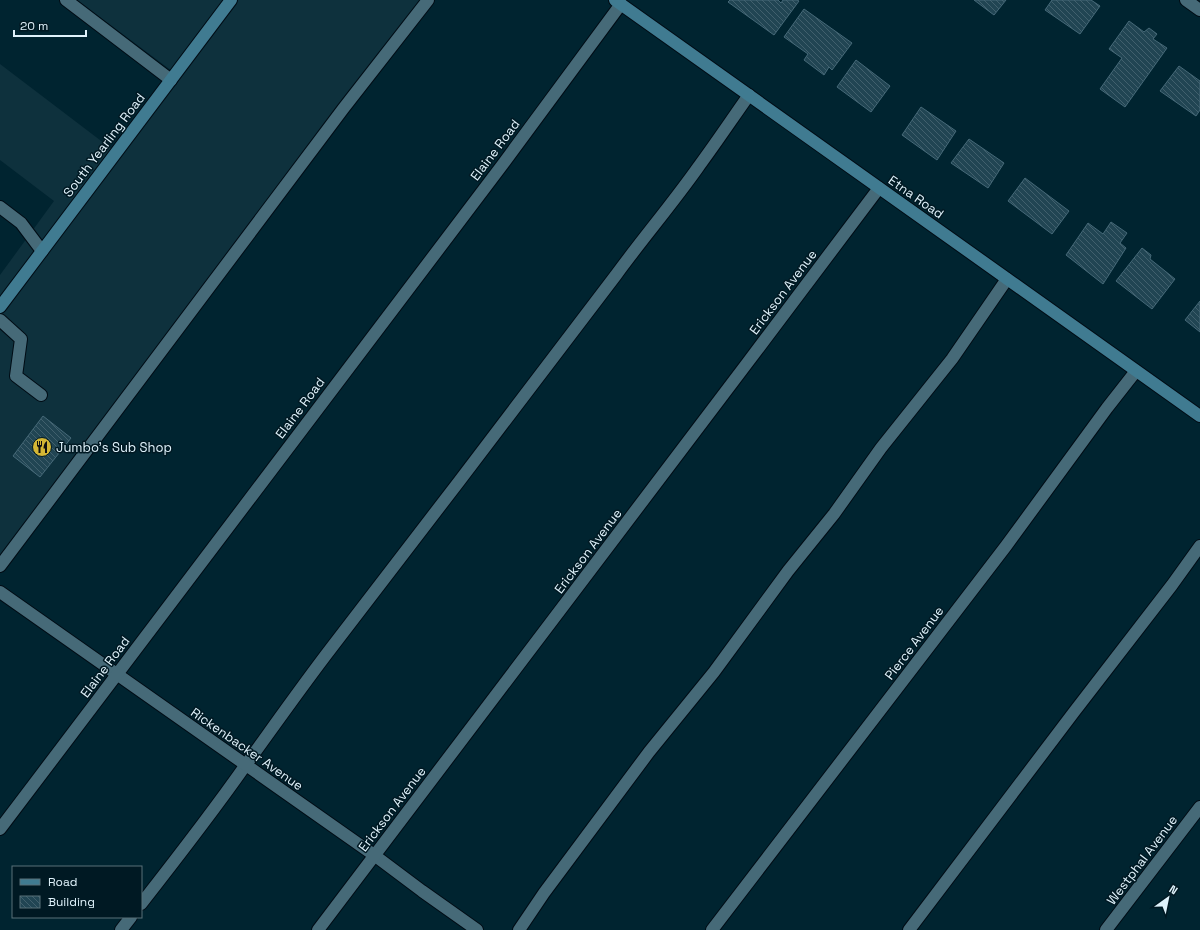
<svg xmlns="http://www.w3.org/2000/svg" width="1200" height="930" viewBox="0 0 1200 930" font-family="'Space Grotesk',sans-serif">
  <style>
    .built { fill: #0e313d }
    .building { fill: url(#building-back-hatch); stroke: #466978 }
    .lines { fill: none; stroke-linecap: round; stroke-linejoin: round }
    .lane-casing { stroke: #000c15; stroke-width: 14 }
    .street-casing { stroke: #000c15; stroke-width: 14 }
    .secondary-casing { stroke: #000c15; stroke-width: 14 }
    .lane { stroke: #466a78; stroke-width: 12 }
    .street { stroke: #466a78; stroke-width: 12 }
    .secondary { stroke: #407b91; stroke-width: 12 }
    .labels { text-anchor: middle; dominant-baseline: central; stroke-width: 3; stroke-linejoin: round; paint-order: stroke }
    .street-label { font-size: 13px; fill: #dff2fb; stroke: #001923 }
    .poi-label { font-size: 13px; fill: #dff2fb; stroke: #001923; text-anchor: start }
  </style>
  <defs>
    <pattern id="building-back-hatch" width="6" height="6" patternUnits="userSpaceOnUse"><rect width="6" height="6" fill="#214553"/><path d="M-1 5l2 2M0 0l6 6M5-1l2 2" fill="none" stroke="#41606d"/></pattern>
  </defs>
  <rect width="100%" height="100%" fill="#002430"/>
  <polygon class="built" points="77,0 429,0 0,566 0,275 54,201 0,160 0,64 117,153 176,74"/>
  <g class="building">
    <polygon points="730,0 778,0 781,3 783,0 797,0 799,1 774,35 728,2"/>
    <polygon points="974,0 1006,0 994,15"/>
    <polygon points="1052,0 1091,0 1100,6 1080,34 1045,10"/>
    <polygon points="804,9 852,43 832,70 829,67 824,75 804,60 808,54 784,37"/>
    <polygon points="1129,21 1144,32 1149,28 1157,34 1153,39 1167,48 1125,107 1100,89 1122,58 1109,49"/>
    <polygon points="856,60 890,86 871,112 837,87"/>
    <polygon points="1179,66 1200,81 1200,110 1196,116 1160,91"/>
    <polygon points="921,107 956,131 937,160 902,135"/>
    <polygon points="969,139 1004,163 988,188 951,163"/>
    <polygon points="1025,178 1069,211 1052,234 1008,201"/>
    <polygon points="1111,222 1127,233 1120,243 1126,248 1103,284 1066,255 1088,223 1103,234"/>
    <polygon points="1142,248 1151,255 1150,259 1175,279 1152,309 1116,281"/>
    <polygon points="1200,301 1200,332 1185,320"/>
    <polygon points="43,416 71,438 40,477 13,456"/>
  </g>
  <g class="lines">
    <g class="lane-casing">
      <g id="lane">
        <polyline points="0,207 21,223 42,251"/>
        <polyline points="0,320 21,339 16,376 41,395"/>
        <polyline points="0,566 343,109 428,0"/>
        <path d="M141 904C177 858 212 813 245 766 274 726 302 686 332 647 427 523 522 400 616 275 643 238 673 203 699 166 716 143 732 119 749 95"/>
        <polyline points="121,930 131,917"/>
        <polyline points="519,930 544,893 649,752 714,672 788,571 834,514 881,448 952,359 1007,279"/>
        <polyline points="909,930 1074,712 1172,585 1200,546"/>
      </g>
    </g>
    <g class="street-casing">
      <g id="street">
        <polyline points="66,0 171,80"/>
        <polyline points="1186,0 1200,10"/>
        <polyline points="0,592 374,855 422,891 477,930"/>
        <polyline points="0,829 503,164 621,4"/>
        <polyline points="318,930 748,362 879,188"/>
        <polyline points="712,930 1006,546 1107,408 1136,371"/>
        <polyline points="1106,930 1200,807"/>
      </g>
    </g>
    <g class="secondary-casing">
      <g id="secondary">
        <polyline points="615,0 1200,416"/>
        <polyline points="0,307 231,0"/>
      </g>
    </g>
    <use href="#lane" class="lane"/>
    <use href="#street" class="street"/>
    <use href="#secondary" class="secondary"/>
  </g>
  <defs>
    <g id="restaurant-disc" transform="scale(1)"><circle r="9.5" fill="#d4b635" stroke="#001923"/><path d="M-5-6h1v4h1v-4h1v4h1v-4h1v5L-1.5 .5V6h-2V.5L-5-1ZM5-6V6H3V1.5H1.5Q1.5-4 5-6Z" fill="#111"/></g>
  </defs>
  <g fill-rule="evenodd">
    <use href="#restaurant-disc" x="42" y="447"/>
  </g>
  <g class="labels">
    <g class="street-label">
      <text transform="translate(104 145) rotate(-53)">South Yearling Road</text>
      <text transform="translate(495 150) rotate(-53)">Elaine Road</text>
      <text transform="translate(916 197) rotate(35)">Etna Road</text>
      <text transform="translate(783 292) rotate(-53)">Erickson Avenue</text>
      <text transform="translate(300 408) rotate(-53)">Elaine Road</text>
      <text transform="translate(588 551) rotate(-53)">Erickson Avenue</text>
      <text transform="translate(914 643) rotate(-53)">Pierce Avenue</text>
      <text transform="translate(105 667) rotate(-53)">Elaine Road</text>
      <text transform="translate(247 749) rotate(35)">Rickenbacker Avenue</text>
      <text transform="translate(392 809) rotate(-53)">Erickson Avenue</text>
      <text transform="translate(1142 860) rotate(-53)">Westphal Avenue</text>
    </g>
    <g class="poi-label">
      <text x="56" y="447">Jumbo's Sub Shop</text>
    </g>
  </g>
  <rect x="12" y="866" width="130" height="52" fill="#001923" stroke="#597079"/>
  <rect x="20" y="879" width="20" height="6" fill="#407b91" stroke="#597079"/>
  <text x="48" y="886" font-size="12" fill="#dff2fb">Road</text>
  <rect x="20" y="896" width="20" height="12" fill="url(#building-back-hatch)" stroke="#597079"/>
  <text x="48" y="906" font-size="12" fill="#dff2fb">Building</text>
  <g transform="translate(1168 898) rotate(33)" stroke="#001923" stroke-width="3" paint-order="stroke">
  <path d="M0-3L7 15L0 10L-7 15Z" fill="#dff2fb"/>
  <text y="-6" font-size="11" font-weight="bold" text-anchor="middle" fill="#dff2fb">N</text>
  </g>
  <path d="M14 30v6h72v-6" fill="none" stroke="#dff2fb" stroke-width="2"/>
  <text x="20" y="30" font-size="12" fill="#dff2fb" stroke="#001923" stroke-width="3" paint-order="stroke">20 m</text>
</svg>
